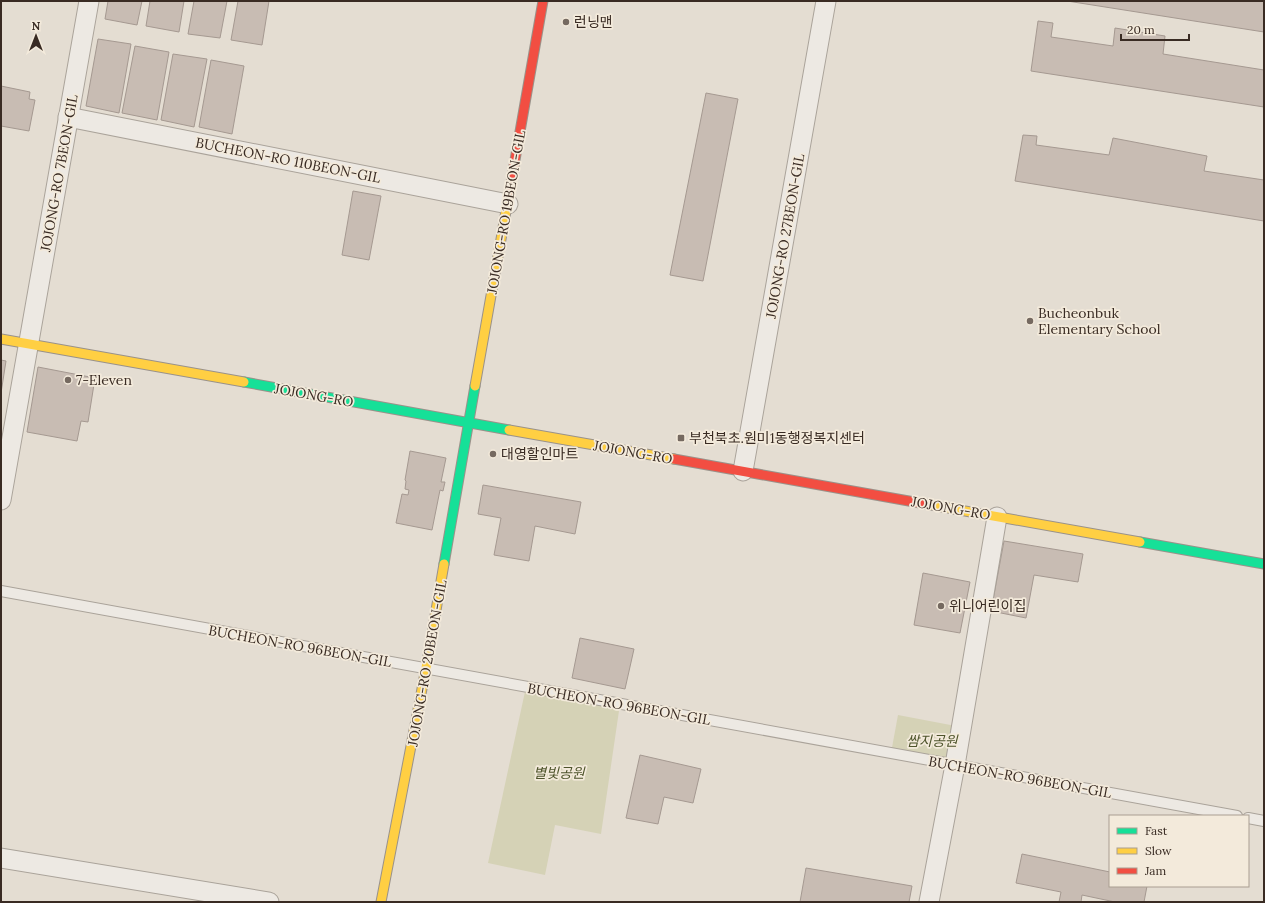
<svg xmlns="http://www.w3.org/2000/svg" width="1265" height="903" viewBox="0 0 1265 903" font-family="Lora,'Noto Sans KR',serif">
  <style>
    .green { fill: #d5d2b6 }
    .building { fill: #c8bcb3; stroke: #a59991 }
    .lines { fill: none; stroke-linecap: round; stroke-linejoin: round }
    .lane-casing { stroke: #aaa39a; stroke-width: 12 }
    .street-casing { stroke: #aaa39a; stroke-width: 21 }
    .fast-casing { stroke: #9a928a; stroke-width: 11 }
    .slow-casing { stroke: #9a928a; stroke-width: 11 }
    .jam-casing { stroke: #9a928a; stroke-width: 11 }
    .lane { stroke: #ede9e3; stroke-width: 10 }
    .street { stroke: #ede9e3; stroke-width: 19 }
    .fast { stroke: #16e098; stroke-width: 9 }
    .slow { stroke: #ffcf43; stroke-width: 9 }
    .jam { stroke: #f24e42; stroke-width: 9 }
    .poi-dot { fill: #756960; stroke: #f3eadb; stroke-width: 1.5 }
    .labels { text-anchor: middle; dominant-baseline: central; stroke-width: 3.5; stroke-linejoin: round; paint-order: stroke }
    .poi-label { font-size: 14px; fill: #392b23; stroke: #f3eadb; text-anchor: start }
    .street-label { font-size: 14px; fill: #392b23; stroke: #f3eadb }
    .park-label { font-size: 14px; font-style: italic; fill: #4e542b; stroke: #f3eadb }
  </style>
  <rect width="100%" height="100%" fill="#e4ddd2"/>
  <g class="green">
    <polygon points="526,687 620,704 601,834 555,825 545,875 488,863"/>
    <polygon points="898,715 961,727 955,765 891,753"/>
  </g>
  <g class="building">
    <polygon points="108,1 142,1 137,25 105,19"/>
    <polygon points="150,1 184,1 179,32 146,26"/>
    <polygon points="194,1 227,1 220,38 188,34"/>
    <polygon points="238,1 269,1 262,45 231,40"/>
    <polygon points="1067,1 1264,1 1264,32"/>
    <polygon points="1038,21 1053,23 1051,37 1113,46 1115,28 1165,36 1163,54 1264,70 1264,107 1031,71"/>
    <polygon points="98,39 131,44 119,113 86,106"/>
    <polygon points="135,46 169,52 157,120 122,113"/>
    <polygon points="173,54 207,59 194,127 161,120"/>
    <polygon points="211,60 244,66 232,134 199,127"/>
    <polygon points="1,86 30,92 29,99 35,100 29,131 1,126"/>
    <polygon points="706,93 738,99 703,281 670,275"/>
    <polygon points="1023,135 1037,136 1036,145 1109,155 1113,138 1207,156 1204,171 1264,180 1264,221 1015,181"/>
    <polygon points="353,191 381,196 369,260 342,255"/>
    <polygon points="1,360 6,361 1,393"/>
    <polygon points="38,367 95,378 88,422 81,421 77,441 27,432"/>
    <polygon points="410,451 446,458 441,482 445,482 443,491 440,490 432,530 396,523 402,494 408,495 409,490 405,489 406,481 405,480"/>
    <polygon points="483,485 581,502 575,534 535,526 529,561 494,555 501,518 478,514"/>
    <polygon points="1004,541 1083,554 1078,582 1034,575 1026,618 991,611"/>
    <polygon points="923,573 970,582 960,633 914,625"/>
    <polygon points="580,638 634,649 625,689 572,678"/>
    <polygon points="640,755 701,769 693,803 664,797 658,824 626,818"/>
    <polygon points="1022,854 1110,872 1110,886 1147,886 1144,902 1115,902 1082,895 1081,902 1059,902 1061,892 1016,883"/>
    <polygon points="806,868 912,886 909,902 800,902"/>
  </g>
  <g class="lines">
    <g class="lane-casing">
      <g id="lane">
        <polyline points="1,591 1237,816"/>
        <polyline points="1248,818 1264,821"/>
      </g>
    </g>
    <g class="street-casing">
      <g id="street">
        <polyline points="68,117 508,204"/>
        <polyline points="743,471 826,1"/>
        <polyline points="1,500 89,1"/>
        <polyline points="1,858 269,902"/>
        <polyline points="929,902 955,765 997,517"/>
      </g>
    </g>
    <g class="fast-casing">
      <g id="fast">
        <polyline points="244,382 509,430"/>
        <polyline points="1140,542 1264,564"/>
        <polyline points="444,564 475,386"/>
      </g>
    </g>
    <g class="slow-casing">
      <g id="slow">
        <polyline points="1,339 244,382"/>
        <polyline points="475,386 509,194"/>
        <polyline points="509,430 674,459"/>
        <polyline points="920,503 1140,542"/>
        <polyline points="381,902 426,668 444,564"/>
      </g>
    </g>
    <g class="jam-casing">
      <g id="jam">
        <polyline points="509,194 543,1"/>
        <polyline points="674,459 920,503"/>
      </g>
    </g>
    <use href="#lane" class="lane"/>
    <use href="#street" class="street"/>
    <use href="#fast" class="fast"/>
    <use href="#slow" class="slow"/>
    <use href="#jam" class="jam"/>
  </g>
  <g class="poi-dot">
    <circle cx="566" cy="22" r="4"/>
    <circle cx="1030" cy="321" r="4"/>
    <circle cx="68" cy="380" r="4"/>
    <rect x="677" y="434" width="8" height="8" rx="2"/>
    <circle cx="493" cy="454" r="4"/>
    <circle cx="941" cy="606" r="4"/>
  </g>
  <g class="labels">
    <g class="poi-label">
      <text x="574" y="22">런닝맨</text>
      <text x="1038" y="313">Bucheonbuk<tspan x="1038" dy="16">Elementary School</tspan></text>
      <text x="76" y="380">7-Eleven</text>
      <text x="689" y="438">부천북초.원미1동행정복지센터</text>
      <text x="501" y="454">대영할인마트</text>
      <text x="949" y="606">위니어린이집</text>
    </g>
    <g class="street-label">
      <text transform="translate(288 160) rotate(11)">BUCHEON-RO 110BEON-GIL</text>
      <text transform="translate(59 173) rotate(-80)">JOJONG-RO 7BEON-GIL</text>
      <text transform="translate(506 212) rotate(-80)">JOJONG-RO 19BEON-GIL</text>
      <text transform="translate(785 236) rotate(-80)">JOJONG-RO 27BEON-GIL</text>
      <text transform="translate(314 395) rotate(10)">JOJONG-RO</text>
      <text transform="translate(633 452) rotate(10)">JOJONG-RO</text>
      <text transform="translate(951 508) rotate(10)">JOJONG-RO</text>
      <text transform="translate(300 646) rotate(10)">BUCHEON-RO 96BEON-GIL</text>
      <text transform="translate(427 663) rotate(-80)">JOJONG-RO 20BEON-GIL</text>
      <text transform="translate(619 704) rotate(10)">BUCHEON-RO 96BEON-GIL</text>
      <text transform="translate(1020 777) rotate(10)">BUCHEON-RO 96BEON-GIL</text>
    </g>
    <g class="park-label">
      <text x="932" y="741">쌈지공원</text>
      <text x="559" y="773">별빛공원</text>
    </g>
  </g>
  <rect width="1265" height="903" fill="none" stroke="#392b23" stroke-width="4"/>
  <rect x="1109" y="815" width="140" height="72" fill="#f3eadb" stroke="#a99e91"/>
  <rect x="1117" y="828" width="20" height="6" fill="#16e098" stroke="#a99e91"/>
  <text x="1145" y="835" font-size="12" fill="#392b23">Fast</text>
  <rect x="1117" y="848" width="20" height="6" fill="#ffcf43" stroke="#a99e91"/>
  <text x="1145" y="855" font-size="12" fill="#392b23">Slow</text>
  <rect x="1117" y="868" width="20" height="6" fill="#f24e42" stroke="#a99e91"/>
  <text x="1145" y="875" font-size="12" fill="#392b23">Jam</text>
  <g transform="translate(36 36)" stroke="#f3eadb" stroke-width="3" paint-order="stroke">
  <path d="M0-3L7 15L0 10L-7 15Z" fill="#392b23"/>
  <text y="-6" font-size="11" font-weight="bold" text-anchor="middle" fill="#392b23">N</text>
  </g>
  <path d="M1121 34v6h68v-6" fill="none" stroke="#392b23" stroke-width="2"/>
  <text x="1127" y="34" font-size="12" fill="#392b23" stroke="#f3eadb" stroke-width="3" paint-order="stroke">20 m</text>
</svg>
